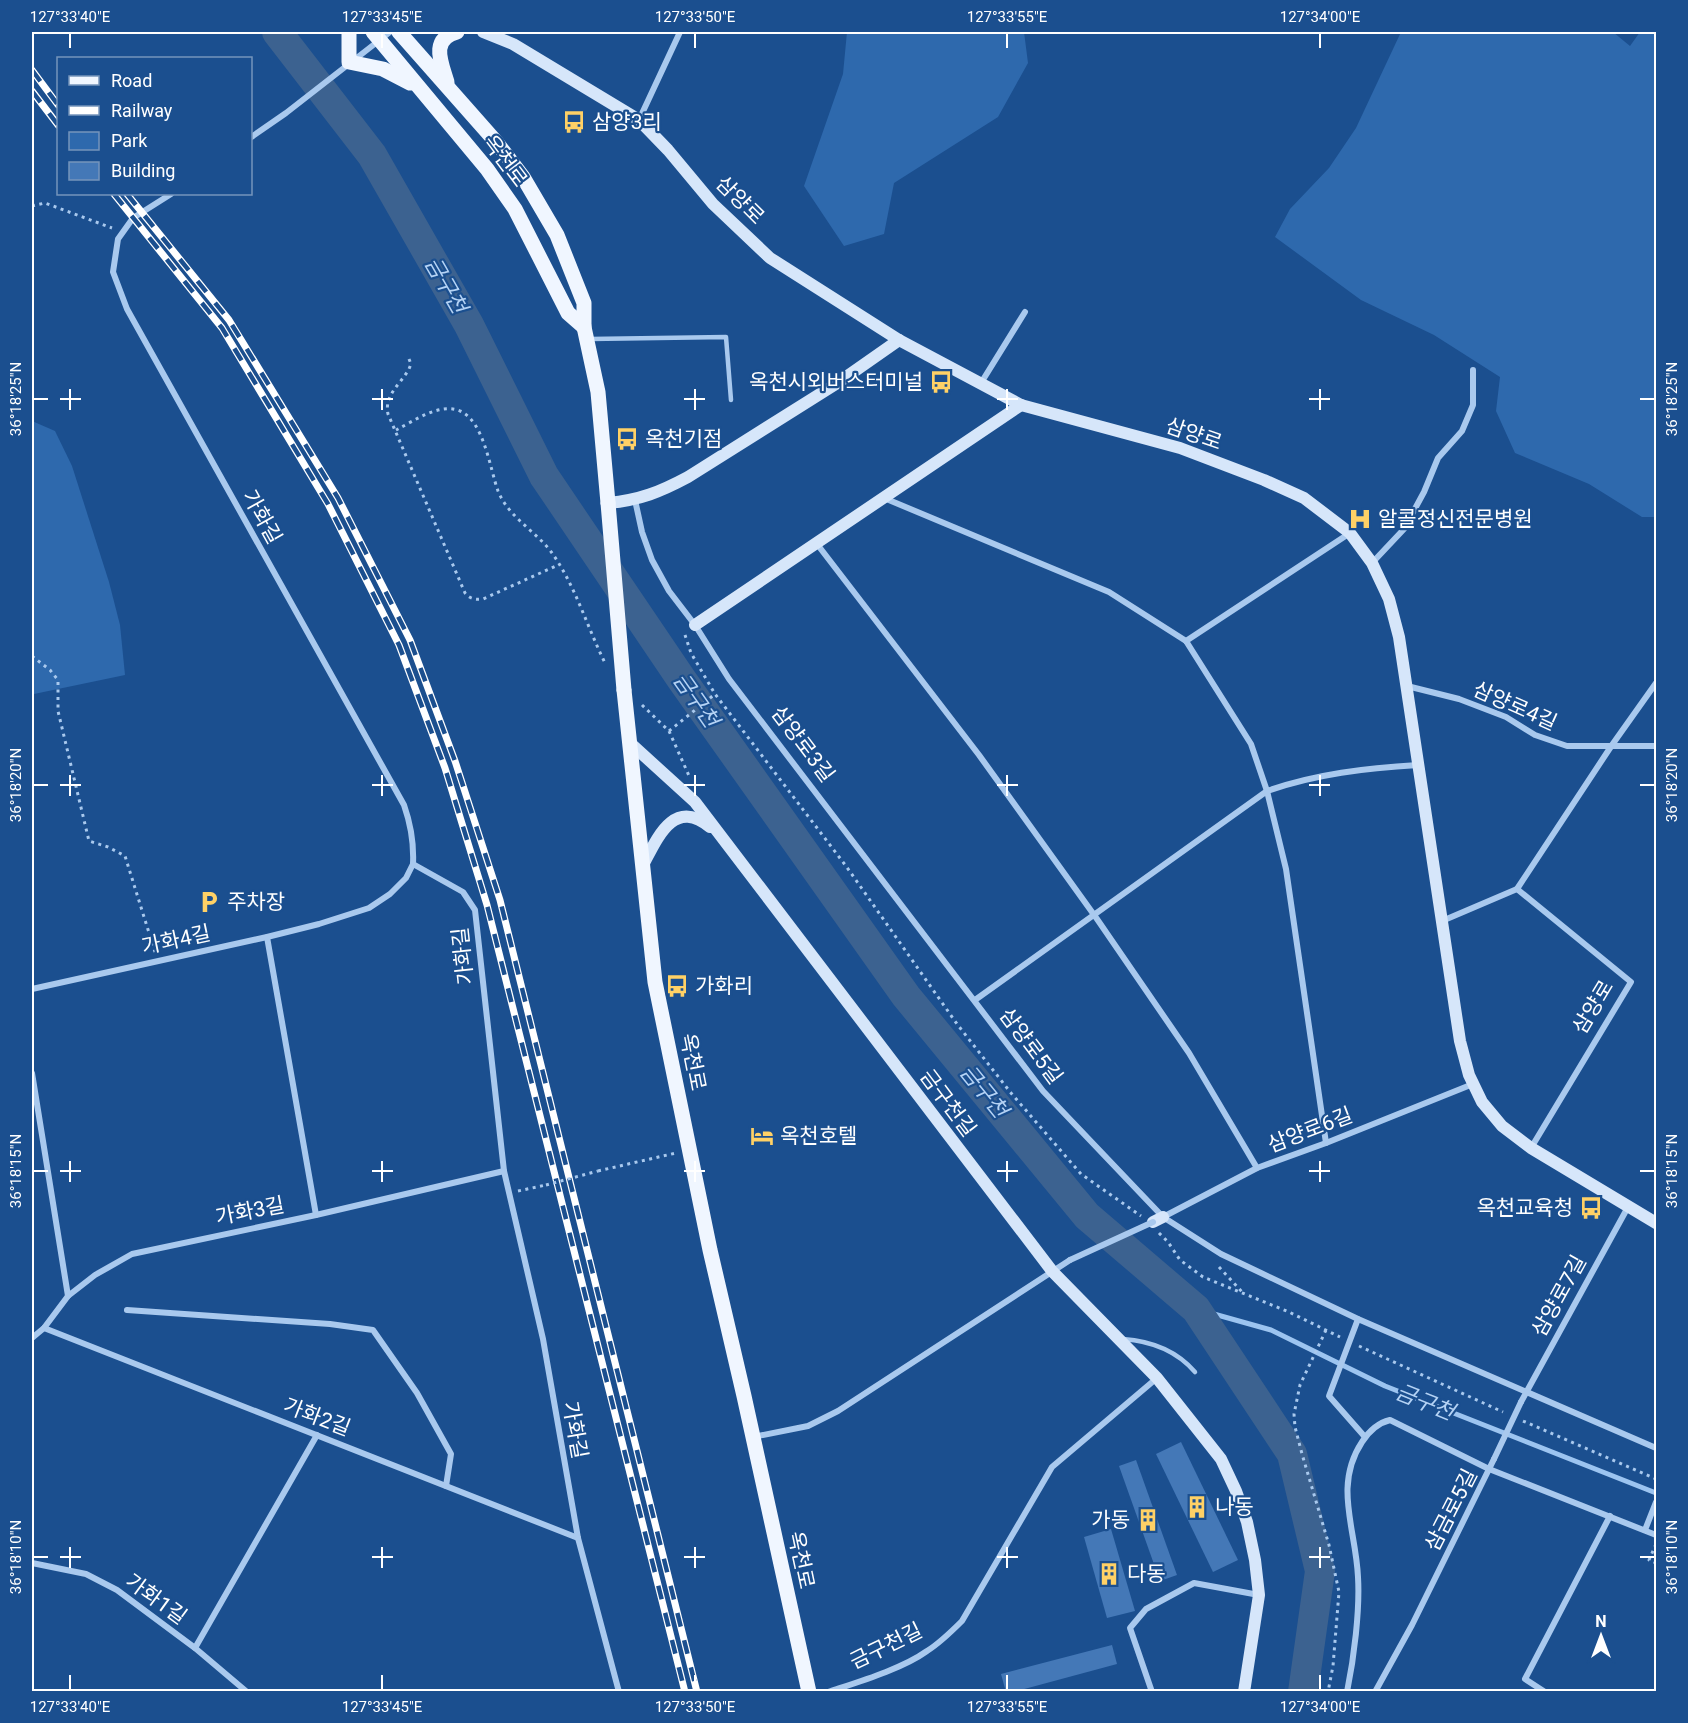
<svg xmlns="http://www.w3.org/2000/svg" width="1688" height="1723" viewBox="0 0 1688 1723" font-family="Roboto,'Noto Sans KR',sans-serif">
  <style>
    .green { fill: #2e69ad }
    .lines { fill: none; stroke-linecap: round; stroke-linejoin: round }
    .stream { stroke: #9cc4f0; stroke-width: 5 }
    .river { stroke: #3c6290; stroke-width: 30 }
    .building { fill: #4478b7 }
    .path { stroke: #a9c9ee; stroke-width: 3; stroke-dasharray: 3 4.5; stroke-linecap: butt }
    .lane { stroke: #a9c9ee; stroke-width: 4.5 }
    .street { stroke: #a9c9ee; stroke-width: 6 }
    .secondary { stroke: #d6e6fa; stroke-width: 12 }
    .primary { stroke: #f0f6ff; stroke-width: 15 }
    .rail-casing { stroke: #fff; stroke-width: 7 }
    .rail { stroke: #1b4f8f; stroke-width: 4.5; stroke-dasharray: 14; stroke-linecap: butt }
    .path-bridge { stroke: #a9c9ee; stroke-width: 3; stroke-dasharray: 3 4.5; stroke-linecap: butt }
    .street-bridge { stroke: #a9c9ee; stroke-width: 6 }
    .primary-bridge { stroke: #f0f6ff; stroke-width: 15 }
    .ticks { fill: none; stroke: #fff; stroke-width: 2 }
    .labels { text-anchor: middle; dominant-baseline: central; stroke-width: 4.5; stroke-linejoin: round; paint-order: stroke }
    .poi-label { font-size: 21px; fill: #fff; stroke: #1b4f8f; text-anchor: start }
    .street-label { font-size: 21px; fill: #fff; stroke: #1b4f8f }
    .water-label { font-size: 22px; font-style: italic; fill: #b5d3f5; stroke: #1b4f8f }
    .neatline { fill: none; stroke: #fff; stroke-width: 2 }
    .ticks-label { font-size: 15px; text-anchor: middle; fill: #fff }
  </style>
  <rect width="100%" height="100%" fill="#1b4f8f"/>
  <g class="green">
    <polygon points="847,32 1024,32 1028,63 998,117 894,183 884,234 844,246 804,186 843,74"/>
    <polygon points="1401,32 1613,32 1630,46 1640,32 1656,32 1656,517 1642,517 1589,484 1515,453 1496,411 1500,377 1434,335 1361,300 1275,237 1290,209 1329,168 1356,128"/>
    <polygon points="32,421 55,431 72,466 109,582 120,625 125,675 34,694 32,694"/>
  </g>
  <g class="lines">
    <polyline class="stream" points="1196,1309 1271,1330 1385,1386 1656,1493"/>
    <polyline class="river" points="277,32 372,155 469,325 544,476 682,680 906,996 1087,1216 1196,1309 1292,1454 1320,1571 1303,1692"/>
  </g>
  <g class="building">
    <polygon points="1181,1442 1238,1560 1213,1572 1156,1454"/>
    <polygon points="1136,1460 1177,1575 1160,1581 1119,1466"/>
    <polygon points="1111,1529 1135,1611 1107,1618 1084,1537"/>
    <polygon points="1112,1645 1117,1664 1013,1692 1006,1692 1001,1674"/>
  </g>
  <g class="lines">
    <g class="path">
      <polyline points="32,206 45,203 112,228"/>
      <path d="M409 359 411 364 409 369C400 385 384 395 388 414L465 593C470 599 475 600 483 599L558 565"/>
      <path d="M396 430C414 421 440 402 460 411 484 421 490 469 498 491 509 518 536 531 552 553 576 587 587 627 606 665"/>
      <polyline points="685,635 691,653 715,694"/>
      <polyline points="32,656 50,670 58,680 58,711 89,841 108,847 125,856 155,952"/>
      <polyline points="642,705 669,731 690,778"/>
      <polyline points="669,731 715,694 846,866 957,1024 1011,1093 1081,1174 1141,1216"/>
      <polyline points="598,1171 676,1153"/>
      <polyline points="518,1191 546,1185"/>
      <polyline points="1159,1233 1168,1242 1180,1260 1203,1277 1289,1312 1340,1337"/>
      <polyline points="1219,1267 1243,1293"/>
      <polyline points="1326,1330 1300,1385 1294,1414 1295,1427 1302,1454 1329,1545 1339,1592 1333,1666 1328,1692"/>
      <polyline points="1359,1346 1503,1412"/>
      <polyline points="1523,1421 1656,1479"/>
      <polyline points="1656,1544 1649,1560 1656,1563"/>
    </g>
    <g class="lane">
      <polyline points="590,339 726,337 731,400"/>
      <path d="M1123 1339C1151 1341 1176 1350 1195 1372"/>
    </g>
    <g class="street">
      <polyline points="639,120 680,32"/>
      <polyline points="250,138 286,113 390,32"/>
      <path d="M171 194 133 218 118 239 113 272 127 309 404 805C411 825 414 843 413 864L463 892 475 910 504 1171 543 1339 578 1538 619 1692"/>
      <polyline points="981,383 1025,312"/>
      <polyline points="884,498 1109,592 1186,641 1251,744 1267,791 1286,869 1326,1143"/>
      <polyline points="635,500 642,532 652,560 669,591 695,625 729,679 1043,1091 1163,1217 1221,1254 1358,1319 1656,1448"/>
      <polyline points="817,544 979,755 1097,919 1189,1053 1257,1168"/>
      <polyline points="1372,563 1404,529 1424,492 1438,458 1462,431 1473,405 1473,370"/>
      <polyline points="1186,641 1350,533"/>
      <polyline points="1407,686 1459,699 1506,717 1535,735 1567,746 1656,746"/>
      <polyline points="1442,921 1517,889"/>
      <polyline points="267,937 316,1215"/>
      <polyline points="32,989 267,937 319,924 369,908 390,894 406,878 413,864"/>
      <path d="M975 1000 1267 791C1316 774 1366 768 1418 765"/>
      <polyline points="32,1073 68,1296"/>
      <polyline points="1531,1148 1631,982 1517,889 1612,745 1656,683"/>
      <polyline points="1163,1217 1257,1168 1326,1143 1473,1084"/>
      <polyline points="127,1310 330,1324 373,1330 417,1393 451,1454 446,1486"/>
      <polyline points="44,1328 578,1538"/>
      <polyline points="32,1338 44,1328 68,1296 95,1275 132,1254 316,1215 504,1171"/>
      <polyline points="1521,1402 1628,1207"/>
      <polyline points="753,1437 808,1426 838,1411 1070,1260"/>
      <polyline points="1645,1530 1656,1502"/>
      <polyline points="32,1563 86,1574 117,1590 195,1648 247,1692"/>
      <polyline points="195,1648 317,1435"/>
      <path d="M828 1692C858 1682 902 1669 927 1651 940 1643 951 1632 962 1621L1052 1467 1157 1378"/>
      <polyline points="1152,1692 1130,1628 1146,1609 1194,1583 1259,1595"/>
      <path d="M1347 1692C1354 1658 1360 1610 1358 1577 1356 1529 1333 1486 1362 1442 1369 1431 1378 1423 1390 1420L1489 1469 1656 1535"/>
      <polyline points="1375,1692 1412,1625 1494,1459"/>
      <polyline points="1545,1692 1525,1679 1610,1516"/>
    </g>
    <g class="secondary">
      <polyline points="483,32 513,44 639,120 668,150 713,204 770,258 899,340 1021,405 1180,448 1264,480 1304,498 1350,533 1372,563 1389,599 1399,637 1460,1041 1469,1075 1482,1102 1502,1126 1531,1148 1656,1223"/>
      <path d="M608 503C640 500 660 492 688 477L839 382 899 340"/>
      <polyline points="695,625 1021,405"/>
      <polyline points="629,742 695,802 1052,1271 1157,1378 1221,1459 1236,1491 1247,1522 1255,1560 1259,1595 1244,1692"/>
      <path d="M642 867C657 839 673 797 710 827"/>
      <polyline points="1153,1222 1163,1217"/>
    </g>
    <g class="primary">
      <polyline points="349,32 349,62 383,69 410,83"/>
      <polyline points="373,32 487,169 515,209 568,313 584,327"/>
      <polyline points="399,32 497,143 523,177 557,235 584,303 584,327 598,392 608,503"/>
      <path d="M447 82C441 62 430 39 457 32"/>
      <polyline points="624,690 655,982 710,1250 744,1396 809,1692"/>
    </g>
    <g class="rail-casing">
      <g id="rail">
        <polyline points="32,70 58,105"/>
        <polyline points="32,91 58,125"/>
        <polyline points="114,194 222,328 328,504 399,645 445,768 487,905 685,1692"/>
        <polyline points="127,194 229,320 338,498 410,640 455,761 500,900 697,1692"/>
      </g>
    </g>
    <use href="#rail" class="rail"/>
    <polyline class="path-bridge" points="546,1185 598,1171"/>
    <g class="street-bridge">
      <polyline points="1070,1260 1153,1222"/>
      <polyline points="1358,1319 1329,1396 1365,1437"/>
      <polyline points="1494,1459 1521,1402"/>
    </g>
    <polyline class="primary-bridge" points="608,503 624,690"/>
  </g>
  <path class="ticks" d="M70 33V48M382 33V48M695 33V48M1007 33V48M1320 33V48M70 389V410M382 389V410M695 389V410M1007 389V410M1320 389V410M33 399H48M60 399H81M372 399H393M684 399H705M997 399H1018M1309 399H1330M1640 399H1655M70 775V796M382 775V796M695 775V796M1007 775V796M1320 775V796M33 785H48M60 785H81M372 785H393M684 785H705M997 785H1018M1309 785H1330M1640 785H1655M70 1161V1182M382 1161V1182M695 1161V1182M1007 1161V1182M1320 1161V1182M33 1171H48M60 1171H81M372 1171H393M684 1171H705M997 1171H1018M1309 1171H1330M1640 1171H1655M70 1547V1568M382 1547V1568M695 1547V1568M1007 1547V1568M1320 1547V1568M33 1557H48M60 1557H81M372 1557H393M684 1557H705M997 1557H1018M1309 1557H1330M1640 1557H1655M70 1675V1690M382 1675V1690M695 1675V1690M1007 1675V1690M1320 1675V1690"/>
  <defs>
    <g id="bus-bare" transform="scale(1.8)"><path d="M-5-6H5V4H4V6H2V4H-2V6H-4V4H-5ZM-3.5-4V0h7V-4ZM-3.5 1.2v1.5H-2V1.2ZM2 1.2v1.5H3.5V1.2Z" fill="#ffd166" stroke="#1b4f8f" stroke-width="2.5" paint-order="stroke"/></g>
    <g id="hospital-bare" transform="scale(1.8)"><path d="M-5-5h3v3.5h4V-5h3V5h-3V1.5h-4V5h-3Z" fill="#ffd166" stroke="#1b4f8f" stroke-width="2.5" paint-order="stroke"/></g>
    <g id="parking-bare" transform="scale(1.8)"><path d="M-3.5-5.5H1a3.5 3.5 0 0 1 0 7H-1V5.5H-3.5ZM-1-3.4V-.6H.8a1.4 1.4 0 0 0 0-2.8Z" fill="#ffd166" stroke="#1b4f8f" stroke-width="2.5" paint-order="stroke"/></g>
    <g id="hotel-bare" transform="scale(1.8)"><path d="M-6-4.5h1.5V1H6V5H4.5V3h-9V5H-6ZM-4 0a1.8 1.8 0 1 1 3.6 0ZM.5 0V-2.5h3Q6-2.5 6 0Z" fill="#ffd166" stroke="#1b4f8f" stroke-width="2.5" paint-order="stroke"/></g>
    <g id="building-bare" transform="scale(1.8)"><path d="M-4-6H4V6H1V3H-1V6H-4ZM-2.5-4.3h1.7v1.8h-1.7ZM.8-4.3h1.7v1.8H.8ZM-2.5-1h1.7V.8h-1.7ZM.8-1h1.7V.8H.8Z" fill="#ffd166" stroke="#1b4f8f" stroke-width="2.5" paint-order="stroke"/></g>
  </defs>
  <g fill-rule="evenodd">
    <use href="#bus-bare" x="574" y="122"/>
    <use href="#bus-bare" x="941" y="382"/>
    <use href="#bus-bare" x="627" y="439"/>
    <use href="#hospital-bare" x="1360" y="519"/>
    <use href="#parking-bare" x="209" y="902"/>
    <use href="#bus-bare" x="677" y="986"/>
    <use href="#hotel-bare" x="762" y="1136"/>
    <use href="#bus-bare" x="1591" y="1208"/>
    <use href="#building-bare" x="1197" y="1507"/>
    <use href="#building-bare" x="1148" y="1520"/>
    <use href="#building-bare" x="1109" y="1574"/>
  </g>
  <g class="labels">
    <g class="poi-label">
      <text x="592" y="122">삼양3리</text>
      <text x="923" y="382" text-anchor="end">옥천시외버스터미널</text>
      <text x="645" y="439">옥천기점</text>
      <text x="1378" y="519">알콜정신전문병원</text>
      <text x="227" y="902">주차장</text>
      <text x="695" y="986">가화리</text>
      <text x="780" y="1136">옥천호텔</text>
      <text x="1573" y="1208" text-anchor="end">옥천교육청</text>
      <text x="1215" y="1507">나동</text>
      <text x="1130" y="1520" text-anchor="end">가동</text>
      <text x="1127" y="1574">다동</text>
    </g>
    <g class="street-label">
      <text transform="translate(505 161) rotate(53)">옥천로</text>
      <text transform="translate(740 200) rotate(45)">삼양로</text>
      <text transform="translate(1194 434) rotate(19)">삼양로</text>
      <text transform="translate(262 517) rotate(61)">가화길</text>
      <text transform="translate(1515 706) rotate(24)">삼양로4길</text>
      <text transform="translate(803 744) rotate(53)">삼양로3길</text>
      <text transform="translate(176 940) rotate(-12)">가화4길</text>
      <text transform="translate(463 956) rotate(-96)">가화길</text>
      <text transform="translate(1593 1007) rotate(-59)">삼양로</text>
      <text transform="translate(1031 1046) rotate(53)">삼양로5길</text>
      <text transform="translate(693 1062) rotate(79)">옥천로</text>
      <text transform="translate(948 1103) rotate(53)">금구천길</text>
      <text transform="translate(1310 1130) rotate(-21)">삼양로6길</text>
      <text transform="translate(250 1211) rotate(-11)">가화3길</text>
      <text transform="translate(1559 1296) rotate(-61)">삼양로7길</text>
      <text transform="translate(317 1417) rotate(21)">가화2길</text>
      <text transform="translate(575 1430) rotate(80)">가화길</text>
      <text transform="translate(1451 1510) rotate(-63)">삼금로5길</text>
      <text transform="translate(801 1560) rotate(78)">옥천로</text>
      <text transform="translate(156 1599) rotate(36)">가화1길</text>
      <text transform="translate(886 1646) rotate(-26)">금구천길</text>
    </g>
    <g class="water-label">
      <text transform="translate(446 285) rotate(60)">금구천</text>
      <text transform="translate(696 700) rotate(55)">금구천</text>
      <text transform="translate(984 1091) rotate(51)">금구천</text>
      <text transform="translate(1425 1402) rotate(22)">금구천</text>
    </g>
  </g>
  <rect width="1688" height="1723" fill="none" stroke="#1b4f8f" stroke-width="66"/>
  <rect x="57" y="57" width="195" height="138" fill="#1b4f8f" stroke="#7695bc" stroke-width="1.5"/>
  <rect x="69" y="76" width="30" height="9" fill="#f0f6ff" stroke="#7695bc" stroke-width="1.5"/>
  <text x="111" y="87" font-size="18" fill="#ffffff">Road</text>
  <rect x="69" y="106" width="30" height="9" fill="#ffffff" stroke="#7695bc" stroke-width="1.5"/>
  <text x="111" y="117" font-size="18" fill="#ffffff">Railway</text>
  <rect x="69" y="132" width="30" height="18" fill="#2e69ad" stroke="#7695bc" stroke-width="1.5"/>
  <text x="111" y="147" font-size="18" fill="#ffffff">Park</text>
  <rect x="69" y="162" width="30" height="18" fill="#4478b7" stroke="#7695bc" stroke-width="1.5"/>
  <text x="111" y="177" font-size="18" fill="#ffffff">Building</text>
  <g transform="translate(1601 1636)" stroke="#1b4f8f" stroke-width="4.5" paint-order="stroke">
  <path d="M0-4.5L10 22L0 15L-10 22Z" fill="#ffffff"/>
  <text y="-9" font-size="16" font-weight="bold" text-anchor="middle" fill="#ffffff">N</text>
  </g>
  <rect x="33" y="33" width="1622" height="1657" class="neatline"/>
  <g class="ticks-label">
    <text x="70" y="22">127°33'40"E</text>
    <text x="382" y="22">127°33'45"E</text>
    <text x="695" y="22">127°33'50"E</text>
    <text x="1007" y="22">127°33'55"E</text>
    <text x="1320" y="22">127°34'00"E</text>
    <text transform="translate(16 399) rotate(-90)" y="5">36°18'25"N</text>
    <text transform="translate(1672 399) rotate(-90)" y="5">36°18'25"N</text>
    <text transform="translate(16 785) rotate(-90)" y="5">36°18'20"N</text>
    <text transform="translate(1672 785) rotate(-90)" y="5">36°18'20"N</text>
    <text transform="translate(16 1171) rotate(-90)" y="5">36°18'15"N</text>
    <text transform="translate(1672 1171) rotate(-90)" y="5">36°18'15"N</text>
    <text transform="translate(16 1557) rotate(-90)" y="5">36°18'10"N</text>
    <text transform="translate(1672 1557) rotate(-90)" y="5">36°18'10"N</text>
    <text x="70" y="1712">127°33'40"E</text>
    <text x="382" y="1712">127°33'45"E</text>
    <text x="695" y="1712">127°33'50"E</text>
    <text x="1007" y="1712">127°33'55"E</text>
    <text x="1320" y="1712">127°34'00"E</text>
  </g>
</svg>
